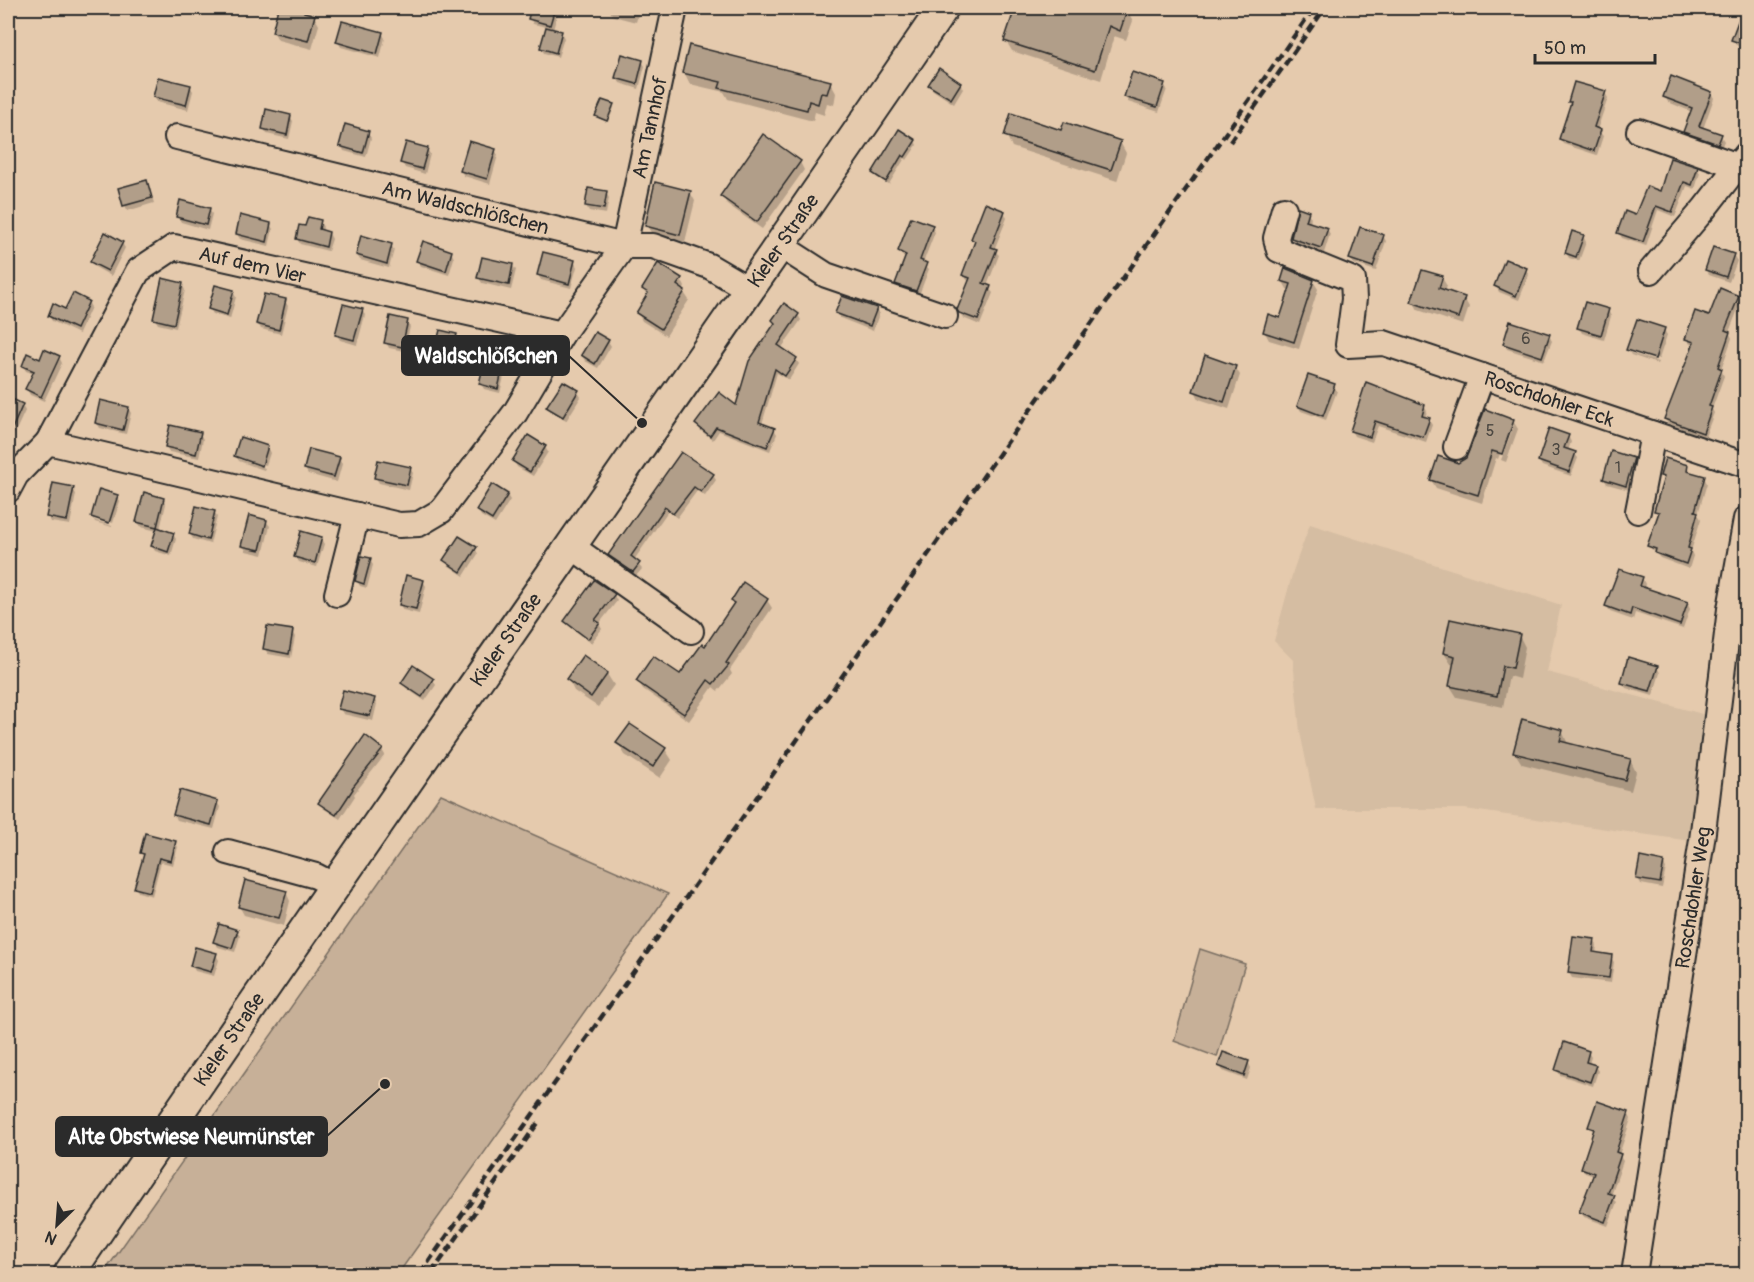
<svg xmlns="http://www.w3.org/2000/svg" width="1754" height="1282" viewBox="0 0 1754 1282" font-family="Pangolin,sans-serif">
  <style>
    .built { fill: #d5bda2 }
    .green { fill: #c7b098; stroke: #796e62; stroke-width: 1.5 }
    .shadow { fill: #0003 }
    .building { fill: #b19e89; stroke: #2b2b2b; stroke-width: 1.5 }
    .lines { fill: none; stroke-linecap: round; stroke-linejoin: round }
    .minor-casing { stroke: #2b2b2b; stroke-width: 28 }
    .major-casing { stroke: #2b2b2b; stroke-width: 34 }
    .minor { stroke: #e5caad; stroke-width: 24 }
    .major { stroke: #e5caad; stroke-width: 30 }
    .rail { stroke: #2b2b2b; stroke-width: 4.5; stroke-dasharray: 9 4.5; stroke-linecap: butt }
    .labels { text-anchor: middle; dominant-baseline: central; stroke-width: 4.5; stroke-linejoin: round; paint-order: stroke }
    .number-label { font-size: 16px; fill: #4c4842 }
    .street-label { font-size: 20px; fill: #2b2b2b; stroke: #e5caad }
    .leader { fill: none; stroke: #2b2b2b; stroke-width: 2 }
    .callout-dot { fill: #2b2b2b; stroke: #e5caad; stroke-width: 2 }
    .callout { fill: #2b2b2b; stroke: #2b2b2b; stroke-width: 2 }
    .callout-label { font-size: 21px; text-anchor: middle; font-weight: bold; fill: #fff }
  </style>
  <rect width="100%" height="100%" fill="#e5caad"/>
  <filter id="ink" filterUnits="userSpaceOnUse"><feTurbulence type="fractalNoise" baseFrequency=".0167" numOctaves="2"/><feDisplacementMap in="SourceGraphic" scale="12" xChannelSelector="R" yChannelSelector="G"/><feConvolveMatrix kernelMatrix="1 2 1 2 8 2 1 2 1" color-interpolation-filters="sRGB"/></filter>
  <g filter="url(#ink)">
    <polygon class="built" points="1310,524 1561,605 1547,672 1706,715 1691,841 1465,809 1316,809 1300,732 1293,660 1274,641 1294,568"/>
    <g class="green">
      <polygon points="441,794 668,894 398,1274 103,1274"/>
      <polygon points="1200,949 1245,964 1217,1057 1174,1041"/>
    </g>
    <g class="shadow">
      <polygon points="280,8 287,9 288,8 308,8 311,12 310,15 314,16 319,25 312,49 278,40 273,31"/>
      <polygon points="533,8 556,8 558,11 553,30 561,32 564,38 558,57 544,53 541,48 547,27 533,24 530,18"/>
      <polygon points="611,8 640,8 636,22 613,16 610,11"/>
      <polygon points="1017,8 1119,8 1127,10 1133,21 1126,40 1114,36 1101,80 1012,51 1006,41"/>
      <polygon points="1741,16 1746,18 1746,49 1736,45 1733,40"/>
      <polygon points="382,33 385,38 380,58 341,47 338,42"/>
      <polygon points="642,61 645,66 639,89 620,83 617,78"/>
      <polygon points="939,70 960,84 963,89 954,104 933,90 930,85"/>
      <polygon points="684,72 830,82 836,93 834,105 827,103 824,115 815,112 813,121 728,99 724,92 690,84"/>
      <polygon points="1164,84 1167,89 1159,112 1128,102 1125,96"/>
      <polygon points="190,86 193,91 188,110 157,102 154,97"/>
      <polygon points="1605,93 1608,98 1597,130 1603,136 1597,155 1563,144 1560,139 1572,105 1570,101"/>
      <polygon points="1711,93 1714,98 1703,129 1721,136 1724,141 1721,148 1688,137 1685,131 1692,112 1668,102 1665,97"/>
      <polygon points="613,105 614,108 608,122 598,118 597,116"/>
      <polygon points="290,116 293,121 289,139 267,134 264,129"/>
      <polygon points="1062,132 1120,142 1126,153 1117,181 1012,147 1006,135"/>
      <polygon points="368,133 371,138 366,157 344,151 341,145"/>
      <polygon points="915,141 917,145 907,160 905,158 889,184 876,177 874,173"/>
      <polygon points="427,149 430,154 425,174 405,168 402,163"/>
      <polygon points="495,150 498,155 490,184 464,176 461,171"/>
      <polygon points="800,162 804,170 762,229 727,204 722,196"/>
      <polygon points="1697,168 1700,173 1695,189 1687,186 1675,217 1658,210 1646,246 1622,238 1619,233 1661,193"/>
      <polygon points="149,187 154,203 127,211 120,190"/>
      <polygon points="606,192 609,198 606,214 589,211 586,206"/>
      <polygon points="690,192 695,201 685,242 652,234 647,226"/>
      <polygon points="209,209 212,214 208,230 181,222 178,217"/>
      <polygon points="1004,212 1007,218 994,250 999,255 987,286 993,293 980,325 963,318 959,310 970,281 967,280 964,275 976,244 973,239"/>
      <polygon points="1308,213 1311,218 1310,223 1327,229 1330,234 1324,253 1295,243 1292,238"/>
      <polygon points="320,221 323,227 322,232 329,233 332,239 328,251 300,244 297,239 306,228"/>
      <polygon points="270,224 273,229 269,246 240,239 237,234"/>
      <polygon points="932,227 935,232 923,263 929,269 919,295 899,289 896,283 906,258 903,257 900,251"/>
      <polygon points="1745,228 1746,228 1746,251 1743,250 1740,245"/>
      <polygon points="1383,236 1386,241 1376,271 1354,264 1350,259"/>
      <polygon points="1583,236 1586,242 1579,261 1569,258 1566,253"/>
      <polygon points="122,243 125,248 111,276 95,267 92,262"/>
      <polygon points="391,245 394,250 389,268 360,260 357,255"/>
      <polygon points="451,252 454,258 449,275 421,266 418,261"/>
      <polygon points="1733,255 1737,261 1729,282 1709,275 1706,270"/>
      <polygon points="574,261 577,267 571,288 541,280 538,275"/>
      <polygon points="512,265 516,270 511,290 482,283 479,278"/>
      <polygon points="1526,270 1529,275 1519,300 1499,292 1496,286"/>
      <polygon points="1442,278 1447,286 1445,292 1464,298 1469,307 1463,325 1418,310 1413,301"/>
      <polygon points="681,279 685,287 683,291 689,300 666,336 642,321 638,313 648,297 644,289"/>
      <polygon points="1282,280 1313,281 1318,289 1299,349 1269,340 1264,331 1281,320 1291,290 1287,289"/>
      <polygon points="182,284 185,290 176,328 158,324 155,319"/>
      <polygon points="233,292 236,297 230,319 213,314 210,309"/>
      <polygon points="1738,297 1741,302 1729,332 1732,338 1721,370 1724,376 1712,409 1714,413 1705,437 1668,424 1665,419 1694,345 1690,344 1687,339"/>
      <polygon points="285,301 288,306 281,334 261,329 258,324"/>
      <polygon points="88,302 91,307 79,334 52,321 49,316"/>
      <polygon points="784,306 798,315 801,320 781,349 796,359 799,364 789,380 777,373 762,424 774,429 777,434 770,451 719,431 713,440 700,430 697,425 737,407"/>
      <polygon points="876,309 879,314 873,331 840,318 837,313"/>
      <polygon points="362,310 365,315 357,345 340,340 337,335"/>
      <polygon points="1608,311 1611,316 1604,340 1582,333 1579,328"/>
      <polygon points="407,322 410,327 404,351 389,348 386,342"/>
      <polygon points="1664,330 1667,335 1659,359 1630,350 1630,353 1658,362 1657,364 1631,355 1628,350"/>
      <polygon points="456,336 459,341 454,362 439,358 436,353"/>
      <polygon points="1549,336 1552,341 1544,361 1507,349 1504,343"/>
      <polygon points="608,341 611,346 598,368 585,361 582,355"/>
      <polygon points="506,351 509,356 500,393 484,389 481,384"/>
      <polygon points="59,357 62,363 44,401 30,395 27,389 34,374 26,371 23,366"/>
      <polygon points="1235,367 1240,375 1229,409 1199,399 1195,391"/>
      <polygon points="1367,384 1424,406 1427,411 1425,418 1429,420 1432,425 1426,442 1378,426 1372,442 1354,436 1351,430"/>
      <polygon points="1334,386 1337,391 1326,420 1301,411 1298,406"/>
      <polygon points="578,392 581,397 566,421 551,412 548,407"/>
      <polygon points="8,398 22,405 25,411 12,439 8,437"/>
      <polygon points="128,408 131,413 126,434 100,428 97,423"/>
      <polygon points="1513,421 1518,429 1506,462 1501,460 1514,425 1511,425 1498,459 1496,458 1482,503 1436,488 1431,480 1459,464"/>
      <polygon points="200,434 203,439 199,458 169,452 166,446"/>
      <polygon points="1568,436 1571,442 1568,451 1574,453 1578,458 1571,476 1542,466 1539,461"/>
      <polygon points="267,447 270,453 266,465 238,456 238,459 265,468 264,470 239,461 236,456"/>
      <polygon points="545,447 548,452 533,476 517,467 514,461"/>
      <polygon points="681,454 713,475 716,480 705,496 697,491 677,518 668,511 634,560 642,569 636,576 613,560 610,555"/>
      <polygon points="339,459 342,464 337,482 308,474 305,469"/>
      <polygon points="1633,459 1636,464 1629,490 1607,484 1604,479"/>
      <polygon points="1687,466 1690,474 1704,478 1707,483 1698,514 1701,519 1691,551 1693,556 1689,569 1660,558 1649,546 1659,517 1656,511 1665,481 1662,476"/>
      <polygon points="410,468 413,473 409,490 379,483 376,478"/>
      <polygon points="73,489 76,494 70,525 51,522 48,516"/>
      <polygon points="507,495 510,500 495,524 481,516 478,510"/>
      <polygon points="117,496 120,501 113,523 94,517 94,520 112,526 112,527 95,522 92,517"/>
      <polygon points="163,499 166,504 160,529 173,534 176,539 171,556 155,551 152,546 157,531 141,527 138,522"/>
      <polygon points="214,512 217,517 210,544 193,539 190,534"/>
      <polygon points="266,521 270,526 263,555 246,551 243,545"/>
      <polygon points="321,539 324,544 317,567 299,562 296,557"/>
      <polygon points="475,548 478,554 464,576 448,565 445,560"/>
      <polygon points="370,560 373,565 367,588 360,586 357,581"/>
      <polygon points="1642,578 1645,584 1644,588 1687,603 1690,609 1683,629 1635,613 1633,620 1610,612 1607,606"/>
      <polygon points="423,581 426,586 419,614 403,610 400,605"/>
      <polygon points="614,595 617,601 599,624 602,629 591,643 569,626 566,621"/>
      <polygon points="767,600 772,608 730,670 732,674 718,691 713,687 689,721 643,689 638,681 680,676 705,648 735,605 732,601"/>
      <polygon points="292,631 295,637 291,658 268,654 265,649"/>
      <polygon points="1519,635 1525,647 1519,679 1509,676 1503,707 1457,697 1450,686 1455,665 1451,664 1444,653"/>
      <polygon points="1657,667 1660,673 1653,696 1626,688 1623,683"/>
      <polygon points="607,674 614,685 598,707 574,691 568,679"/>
      <polygon points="433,680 436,685 425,701 406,688 403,683"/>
      <polygon points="374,699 377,704 373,721 343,714 340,708"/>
      <polygon points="1562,731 1568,744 1630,760 1636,772 1631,791 1522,764 1515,753"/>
      <polygon points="618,743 665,749 672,760 660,778 625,755"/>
      <polygon points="382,750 385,755 354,794 355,796 340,819 323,808 320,803"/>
      <polygon points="217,802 220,807 214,829 177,820 174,814"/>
      <polygon points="175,842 178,847 173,865 161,862 152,896 138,892 136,887 144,857 141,852"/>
      <polygon points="1663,863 1666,868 1662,888 1641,884 1638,878"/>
      <polygon points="286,892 290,901 284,926 244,915 239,906"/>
      <polygon points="237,931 240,936 235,952 218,947 215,942"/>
      <polygon points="1594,940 1597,945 1596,954 1611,957 1614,962 1611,983 1572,978 1569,973"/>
      <polygon points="216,955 219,960 214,976 195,971 192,965"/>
      <polygon points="1588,1052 1591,1057 1589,1064 1595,1066 1598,1071 1593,1086 1560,1075 1557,1070"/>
      <polygon points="1248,1062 1251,1068 1247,1080 1223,1071 1220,1066"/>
      <polygon points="1628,1113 1631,1119 1619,1155 1623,1161 1611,1196 1617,1202 1608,1226 1584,1217 1581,1212 1594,1176 1585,1173 1582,1168 1595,1133 1590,1127"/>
    </g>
    <g class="building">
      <polygon points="278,8 306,8 304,12 315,15 308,41 272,32"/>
      <polygon points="531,8 555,8 550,25 528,19"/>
      <polygon points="1015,8 1128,8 1120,31 1109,26 1095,70 1004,41"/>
      <polygon points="1743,8 1746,8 1746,45 1731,40"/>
      <polygon points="342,21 383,32 377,54 336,42"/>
      <polygon points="546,27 562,31 556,53 540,48"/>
      <polygon points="689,45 831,81 827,94 821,93 818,104 809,101 807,110 719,88 721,82 682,73"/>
      <polygon points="622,54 643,60 637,84 615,78"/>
      <polygon points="939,68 961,83 951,99 928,85"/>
      <polygon points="1132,72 1165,83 1157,107 1124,97"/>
      <polygon points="1671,76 1712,92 1699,126 1722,134 1718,144 1683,132 1692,108 1663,97"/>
      <polygon points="158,77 191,85 186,105 153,97"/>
      <polygon points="1574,82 1606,91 1594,127 1601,130 1594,151 1559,139 1571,102 1568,102"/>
      <polygon points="602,100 614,104 607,121 595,116"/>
      <polygon points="266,109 291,115 287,135 262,129"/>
      <polygon points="1011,113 1061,130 1064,122 1121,141 1111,170 1004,136"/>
      <polygon points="345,124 369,131 363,153 339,146"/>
      <polygon points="899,129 916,140 905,157 902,155 886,182 872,173"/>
      <polygon points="763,134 801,161 757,222 720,196"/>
      <polygon points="469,141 496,149 487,179 460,171"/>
      <polygon points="406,142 428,148 422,169 400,163"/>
      <polygon points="1670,158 1698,167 1692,185 1684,182 1672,212 1656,206 1643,242 1617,233 1625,211 1635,215 1647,186 1660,191"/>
      <polygon points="147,180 152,198 123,206 118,188"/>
      <polygon points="655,182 691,191 680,235 645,226"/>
      <polygon points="588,188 607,191 604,209 585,206"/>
      <polygon points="180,200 210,208 206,225 176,217"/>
      <polygon points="985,203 1005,211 991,247 997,249 983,283 991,286 978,320 959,313 957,310 970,278 962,275 975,241 971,239"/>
      <polygon points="1298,207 1309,211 1306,221 1328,228 1321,248 1291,238"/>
      <polygon points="240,215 271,223 267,242 236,234"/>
      <polygon points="308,217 321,220 319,229 329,232 326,247 296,239 299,225 305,226"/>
      <polygon points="911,217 933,225 920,260 927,263 916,291 895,284 906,255 898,251"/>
      <polygon points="1360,227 1384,235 1373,267 1349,259"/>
      <polygon points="1572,231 1584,235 1576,257 1565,253"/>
      <polygon points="105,232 123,242 108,271 90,262"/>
      <polygon points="361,235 392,244 387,264 356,255"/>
      <polygon points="423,241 452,251 446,271 416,261"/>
      <polygon points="1713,247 1734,254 1726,277 1705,270"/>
      <polygon points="543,252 575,260 569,284 537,275"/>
      <polygon points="482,257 513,264 509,285 477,278"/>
      <polygon points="1505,259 1527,268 1516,296 1494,286"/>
      <polygon points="658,263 682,278 677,285 685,291 661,329 636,313 648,293 642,289"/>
      <polygon points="1285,268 1314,280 1294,342 1263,332 1268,314 1280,318 1291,284 1281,281"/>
      <polygon points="1422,270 1443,276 1439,288 1465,297 1458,318 1411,302"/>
      <polygon points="162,278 183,283 174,324 153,319"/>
      <polygon points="215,285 234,290 227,315 208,309"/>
      <polygon points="1720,288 1739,296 1725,330 1730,332 1718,367 1722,369 1709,406 1712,407 1703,433 1664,419 1694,342 1685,339 1695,311 1709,316"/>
      <polygon points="73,293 89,301 76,329 48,316 53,303 65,309"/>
      <polygon points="264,294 286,299 279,330 256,324"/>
      <polygon points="842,296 877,308 870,326 835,313"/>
      <polygon points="1585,302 1609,309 1601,335 1577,328"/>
      <polygon points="784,303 799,314 778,345 797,358 785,376 775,369 759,422 775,428 767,447 716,427 710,436 695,424 719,392 736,405 749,361 775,323 772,320"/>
      <polygon points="343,304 363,309 354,340 335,335"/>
      <polygon points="390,316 408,320 402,347 384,343"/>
      <polygon points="1637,319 1665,328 1655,359 1626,350"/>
      <polygon points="1510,321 1550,334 1542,357 1503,344"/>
      <polygon points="440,330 457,334 451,358 434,353"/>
      <polygon points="595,332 609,340 595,364 581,355"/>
      <polygon points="488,345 507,349 498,389 479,384"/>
      <polygon points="44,349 60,356 41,397 25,389 34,371 22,366 27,353 40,359"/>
      <polygon points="1205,355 1236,366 1224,402 1193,391"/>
      <polygon points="1308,375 1335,384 1323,416 1297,406"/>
      <polygon points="563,381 579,390 563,417 546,407"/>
      <polygon points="1366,382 1425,405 1422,416 1430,418 1423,437 1375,421 1370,437 1350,431"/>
      <polygon points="8,397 23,404 8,438"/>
      <polygon points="100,400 129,407 123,430 95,423"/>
      <polygon points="1485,409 1514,420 1502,454 1492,451 1478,495 1430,480 1438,456 1458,463 1466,458"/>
      <polygon points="170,425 201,432 196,454 165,447"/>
      <polygon points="1549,428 1569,435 1564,448 1576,452 1569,472 1538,461"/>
      <polygon points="528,435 546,446 530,472 512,461"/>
      <polygon points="240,437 268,446 262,466 234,456"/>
      <polygon points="309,449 340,457 334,477 304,469"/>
      <polygon points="1611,451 1634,458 1626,486 1603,479"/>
      <polygon points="681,452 714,474 701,492 694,487 673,514 665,507 631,556 640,563 633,572 608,555"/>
      <polygon points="1665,458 1688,465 1687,471 1705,476 1695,511 1698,512 1688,548 1691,549 1686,564 1655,553 1656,549 1647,546 1659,512 1654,511 1664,477 1660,476"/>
      <polygon points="378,460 411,467 407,485 374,478"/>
      <polygon points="53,483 74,487 67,521 46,517"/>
      <polygon points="492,484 508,494 492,520 476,510"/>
      <polygon points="99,489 118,495 109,523 91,517"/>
      <polygon points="144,492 164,498 157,527 136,522"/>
      <polygon points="196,506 215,511 208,540 189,534"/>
      <polygon points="249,515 267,520 260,550 241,546"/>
      <polygon points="157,527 174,533 168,552 151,546"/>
      <polygon points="301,531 322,537 315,563 294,557"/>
      <polygon points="459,536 477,547 461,572 443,560"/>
      <polygon points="361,556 371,558 364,584 355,581"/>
      <polygon points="1619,569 1643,577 1640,586 1688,602 1680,625 1632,608 1630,615 1605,606"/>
      <polygon points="406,575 424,580 416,609 399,605"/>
      <polygon points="594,580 615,594 595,620 600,623 588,639 564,621"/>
      <polygon points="743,582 768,599 726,663 729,665 713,684 708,680 684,714 636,681 653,656 680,674 702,644 705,646 734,603 731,601"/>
      <polygon points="1450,619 1520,634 1513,668 1503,666 1497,696 1449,686 1455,656 1443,653"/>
      <polygon points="267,626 293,630 289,654 263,649"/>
      <polygon points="583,655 608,673 591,697 566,679"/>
      <polygon points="1628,657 1658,666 1650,691 1621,683"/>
      <polygon points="413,665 434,679 422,697 401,683"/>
      <polygon points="343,690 375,698 370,716 338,709"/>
      <polygon points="1522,719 1563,730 1560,741 1631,759 1625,780 1513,753"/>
      <polygon points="630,724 666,748 653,767 616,743"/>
      <polygon points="365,735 383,749 352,788 353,789 336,815 318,803"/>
      <polygon points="180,790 218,801 211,825 173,815"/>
      <polygon points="145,833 176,841 171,861 159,858 150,892 134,888 144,854 140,853"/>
      <polygon points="1640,857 1664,862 1660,883 1636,879"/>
      <polygon points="245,880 287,891 279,918 238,907"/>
      <polygon points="219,924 238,930 232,948 213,942"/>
      <polygon points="1573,936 1595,939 1593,952 1612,955 1609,978 1568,973"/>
      <polygon points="195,947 217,953 211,972 190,966"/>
      <polygon points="1564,1042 1589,1051 1586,1062 1596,1065 1590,1082 1555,1070"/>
      <polygon points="1223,1052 1249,1061 1244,1076 1218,1066"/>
      <polygon points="1597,1101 1629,1112 1616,1152 1621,1154 1608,1193 1615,1195 1605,1222 1579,1212 1594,1173 1581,1168 1594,1129 1588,1127"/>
    </g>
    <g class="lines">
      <g class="minor-casing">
        <g id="minor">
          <polyline points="1639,131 1738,166"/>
          <path id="s1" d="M177 137 624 246H653L709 266 750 290"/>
          <path id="s2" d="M1284 209 1276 238 1279 250 1353 280 1354 299 1348 345 1384 343 1746 465"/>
          <polyline points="781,246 826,275 945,316"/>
          <polyline points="1651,271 1704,209 1746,155"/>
          <path id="s3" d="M48 442 399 525 419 524 441 511 515 413 562 334 624 246 675 8"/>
          <polyline points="1456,447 1482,376"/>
          <path id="s4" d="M8 490 16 475 48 442 138 271 174 247 562 334"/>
          <polyline points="1638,511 1653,434"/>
          <polyline points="571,546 691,631"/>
          <polyline points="337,594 357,515"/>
          <polyline points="228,852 316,876 335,886"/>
          <path id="s5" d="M1634 1274 1702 840 1730 609 1746 519"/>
        </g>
      </g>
      <g class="major-casing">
        <g id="major">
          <path id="s6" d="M69 1274C356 849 654 431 943 8"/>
        </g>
      </g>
      <use href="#minor" class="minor"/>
      <use href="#major" class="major"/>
      <g class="rail">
        <polyline points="1230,142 1325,8"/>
        <polyline points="420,1274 1314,8"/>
        <polyline points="431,1274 540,1120"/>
      </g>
    </g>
  </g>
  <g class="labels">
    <g class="number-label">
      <text x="1526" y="339">6</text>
      <text x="1490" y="431">5</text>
      <text x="1556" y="450">3</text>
      <text x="1618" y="468">1</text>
    </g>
    <g class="street-label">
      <text stroke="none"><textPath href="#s3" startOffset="850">Am Tannhof</textPath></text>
      <text stroke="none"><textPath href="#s1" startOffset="297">Am Waldschlößchen</textPath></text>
      <text stroke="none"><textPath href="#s6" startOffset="1256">Kieler Straße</textPath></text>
      <text stroke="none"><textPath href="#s4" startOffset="380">Auf dem Vier</textPath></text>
      <text stroke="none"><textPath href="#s2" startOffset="398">Roschdohler Eck</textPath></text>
      <text stroke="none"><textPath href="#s6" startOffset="770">Kieler Straße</textPath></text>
      <text stroke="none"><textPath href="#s5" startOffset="381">Roschdohler Weg</textPath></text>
      <text stroke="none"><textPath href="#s6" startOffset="284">Kieler Straße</textPath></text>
    </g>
  </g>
  <path class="leader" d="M642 423L569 356M385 1084L327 1136"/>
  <g class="callout-dot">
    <circle cx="642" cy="423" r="6"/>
    <circle cx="385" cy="1084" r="6"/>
  </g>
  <g class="callout">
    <rect x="402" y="336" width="167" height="39" rx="6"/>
    <rect x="56" y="1117" width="271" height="39" rx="6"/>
  </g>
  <g class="callout-label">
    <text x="486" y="363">Waldschlößchen</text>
    <text x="191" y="1144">Alte Obstwiese Neumünster</text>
  </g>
  <rect width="1754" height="1282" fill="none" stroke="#e5caad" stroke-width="30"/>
  <rect x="15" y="15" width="1724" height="1252" fill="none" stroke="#2b2b2b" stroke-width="2" filter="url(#ink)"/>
  <g transform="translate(57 1225) rotate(205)" stroke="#e5caad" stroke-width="4.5" paint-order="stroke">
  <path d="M0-4.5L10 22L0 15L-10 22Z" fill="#2b2b2b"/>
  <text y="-9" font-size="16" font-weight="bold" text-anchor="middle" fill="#2b2b2b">N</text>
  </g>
  <path d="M1535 54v9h120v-9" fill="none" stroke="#2b2b2b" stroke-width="3"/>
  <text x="1544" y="54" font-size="18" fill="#2b2b2b" stroke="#e5caad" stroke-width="4.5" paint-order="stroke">50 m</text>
</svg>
